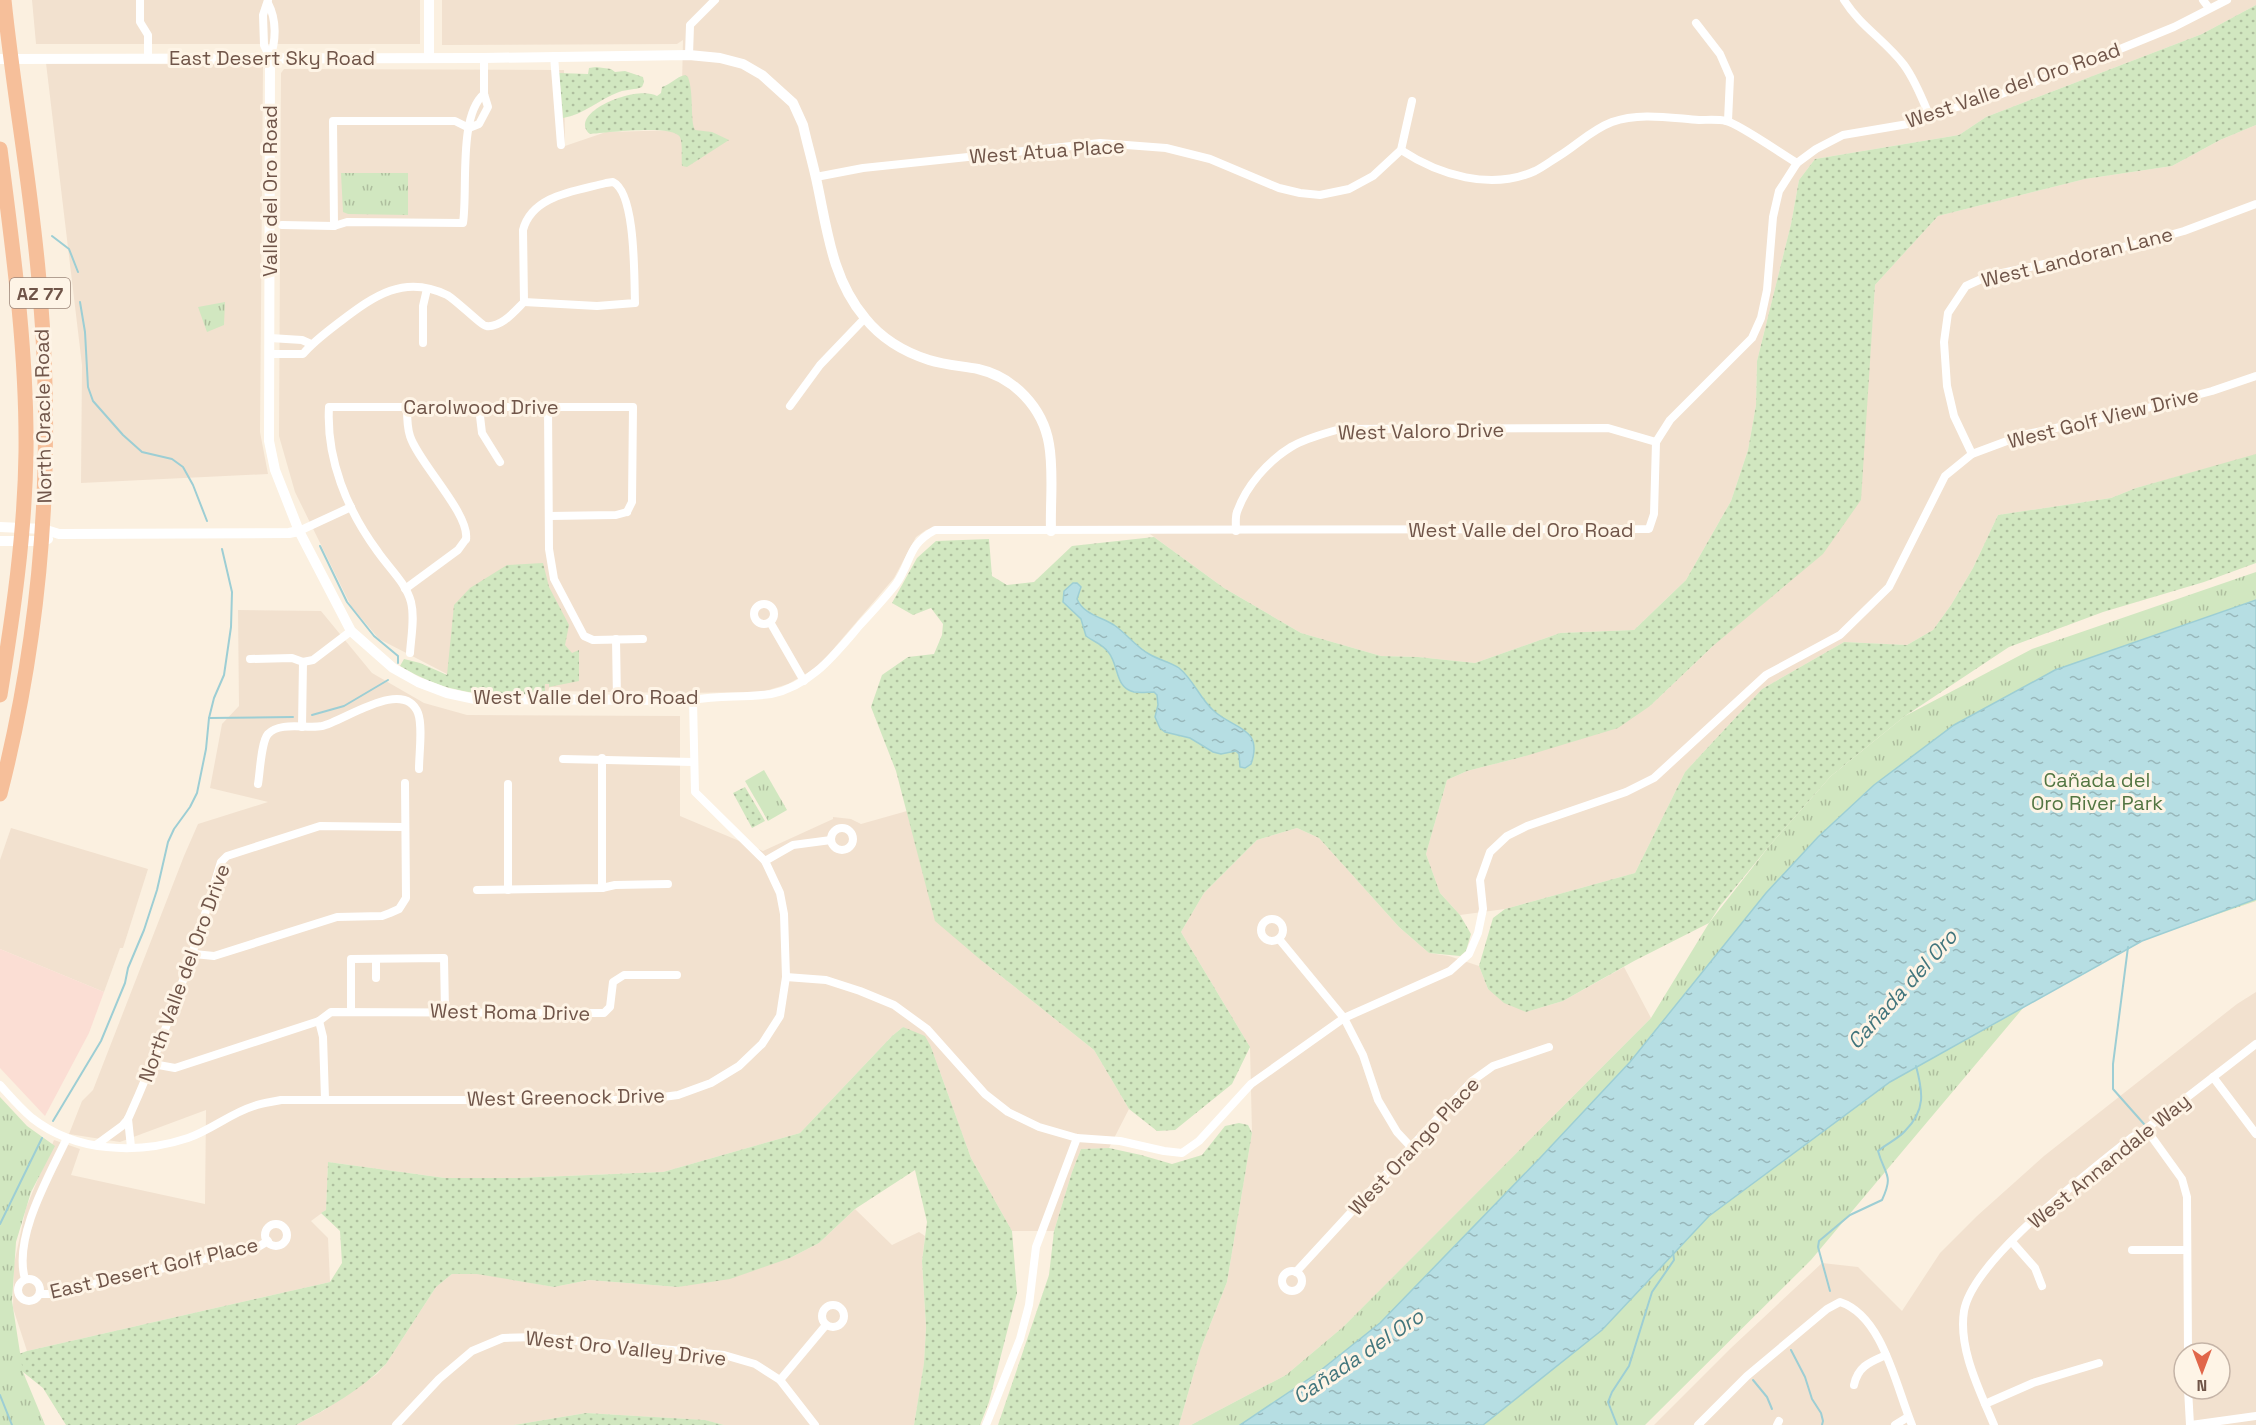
<svg xmlns="http://www.w3.org/2000/svg" width="2256" height="1425" viewBox="0 0 2256 1425" font-family="'Space Grotesk',sans-serif">
  <style>
    .residential { fill: #f2e1cf; fill-rule: evenodd }
    .commercial { fill: #fbded4 }
    .grass { fill: url(#grass-dots) }
    .park { fill: url(#park-tufts) }
    .water { fill: url(#water-ripples); stroke: #9dced4; stroke-width: 1.5 }
    .lines { fill: none; stroke-linecap: round; stroke-linejoin: round }
    .stream { stroke: #9dced4; stroke-width: 2 }
    .minor { stroke: #fff; stroke-width: 8 }
    .tertiary { stroke: #fff; stroke-width: 10 }
    .trunk { stroke: #f6bf9a; stroke-width: 15 }
    .labels { text-anchor: middle; dominant-baseline: central; stroke-width: 6; stroke-linejoin: round; paint-order: stroke }
    .shield { fill: #fef4e6; stroke: #9b8578; stroke-width: 1.5 }
    .shield-label { font-size: 18px; font-weight: bold; fill: #705549 }
    .street-label { font-size: 20px; fill: #705549; stroke: #fef4e6 }
    .park-label { font-size: 20px; fill: #537642; stroke: #fef4e6 }
    .water-label { font-size: 21px; font-style: italic; fill: #41757c; stroke: #fef4e6 }
  </style>
  <defs>
    <pattern id="grass-dots" width="8" height="8" patternUnits="userSpaceOnUse" patternTransform="scale(1.5)"><rect width="8" height="8" fill="#d1e7c0"/><path d="M2 2h.1M6 6h.1" fill="none" stroke="#aebe9e" stroke-width="1.8" stroke-linecap="round"/></pattern>
    <pattern id="park-tufts" width="24" height="20" patternUnits="userSpaceOnUse" patternTransform="scale(1.5)"><rect width="24" height="20" fill="#d1e7c0"/><path d="M3 7l-1-3M5 7V3M7 7l1-3M15 17l-1-3M17 17v-4M19 17l1-3" fill="none" stroke="#aebe9e"/></pattern>
    <pattern id="water-ripples" width="26" height="14" patternUnits="userSpaceOnUse" patternTransform="scale(1.5)"><rect width="26" height="14" fill="#b6dee3"/><path d="M2 4q2-2 4 0t4 0M15 11q2-2 4 0t4 0" fill="none" stroke="#98b7ba"/></pattern>
  </defs>
  <rect width="100%" height="100%" fill="#fbf0e0"/>
  <g class="residential">
    <polygon points="32,0 420,0 420,44 36,44"/>
    <polygon points="442,0 2256,0 2256,5 2202,34 1986,117 1959,135 1815,159 1799,180 1791,224 1757,361 1756,405 1748,450 1731,501 1686,580 1634,630 1560,633 1475,663 1418,657 1381,656 1301,633 1224,588 1139,526 946,526 926,530 916,537 894,578 818,667 788,684 762,692 676,693 488,690 449,675 379,639 351,606 295,492 279,436 281,73 284,69 564,70 565,146 606,132 681,130 683,40 677,44 442,45"/>
    <polygon points="46,63 263,65 260,432 268,474 81,483 82,365"/>
    <polygon points="2256,125 2256,455 2136,488 2111,498 1998,515 1973,568 1951,605 1933,630 1907,645 1844,642 1762,689 1685,772 1635,873 1505,909 1460,915 1440,893 1426,854 1447,780 1467,771 1522,757 1650,706 1714,645 1870,355 1875,285 1938,216 2085,179 2172,166 2220,140"/>
    <polygon points="238,610 321,611 372,673 424,703 467,715 680,716 680,816 763,851 833,819 833,817 851,819 861,824 907,811 917,847 982,961 1094,1050 1129,1109 1109,1148 1081,1149 1072,1172 1054,1231 1012,1231 971,1158 931,1047 903,1027 892,1036 800,1133 663,1172 516,1178 445,1178 328,1162 326,1210 311,1221 328,1238 330,1282 27,1351 13,1308 14,1264 26,1208 54,1140 80,1149 71,1175 205,1204 206,1110 120,1142 69,1134 82,1101 93,1090 184,856 198,824 268,802 210,788 222,724 239,706"/>
    <polygon points="11,828 148,869 123,948 120,948 104,992 0,949 0,860"/>
    <polygon points="1297,828 1319,838 1399,927 1429,953 1449,956 1479,966 1488,989 1526,1012 1563,1001 1624,967 1651,1018 1343,1327 1286,1375 1191,1425 1179,1425 1201,1348 1227,1282 1252,1133 1250,1047 1181,932 1204,893 1257,840"/>
    <path d="M2256 992V1425H1654L1731 1348 1822 1263 1858 1267 1902 1311 1940 1253 1977 1216 2044 1156 2237 1004ZM2184 1353H2220V1389H2184Z"/>
    <polygon points="855,1209 892,1245 919,1232 925,1236 922,1261 926,1327 924,1364 914,1425 724,1425 704,1420 586,1413 514,1425 296,1425 323,1411 377,1374 386,1364 436,1287 452,1274 477,1273 554,1287 589,1280 678,1287 790,1258 819,1243"/>
  </g>
  <polygon class="commercial" points="0,949 104,992 89,1033 45,1116 0,1068"/>
  <g class="grass">
    <polygon points="2256,5 2256,125 2220,140 2172,166 2085,179 1938,216 1875,285 1861,500 1823,554 1714,645 1650,706 1618,728 1522,757 1467,771 1447,780 1426,854 1440,893 1460,915 1471,934 1466,951 1460,956 1429,953 1399,927 1319,838 1297,828 1257,840 1204,893 1181,932 1250,1047 1232,1084 1175,1130 1157,1131 1129,1109 1094,1050 982,961 935,921 896,771 871,707 882,675 908,657 934,654 942,635 943,624 931,608 913,615 892,603 917,558 936,541 989,539 992,576 1007,585 1034,582 1072,546 1154,537 1224,588 1301,633 1381,656 1418,657 1475,663 1560,633 1634,630 1686,580 1731,501 1748,450 1756,405 1757,361 1791,224 1799,180 1815,159 1959,135 1986,117 2202,34"/>
    <path d="M596 67 611 69 615 72 625 71 643 77 644 82 642 87C635 90 627 89 619 92 600 99 583 115 563 118L559 73 588 74 589 68Z"/>
    <path d="M685 75 688 77C694 93 690 121 695 130L712 132 729 140 687 167 682 166C681 158 683 144 680 137 673 124 604 133 590 134 566 113 637 84 657 96L661 93 662 87C671 84 676 77 685 75Z"/>
    <polygon points="2256,454 2256,563 2204,582 2103,612 2009,647 1905,716 1831,776 1770,845 1720,906 1709,923 1634,961 1563,1001 1526,1012 1504,1003 1488,989 1479,966 1493,918 1505,909 1635,873 1685,772 1762,689 1844,642 1907,645 1933,630 1951,605 1973,568 1998,515 2111,498 2136,488"/>
    <path d="M543 563 549 587 569 625 565 645 572 653 579 650V681L549 687V684H545V695C487 695 452 697 400 666L404 659 420 663 447 675 454 605 470 588 507 565Z"/>
    <polygon points="745,787 765,821 752,828 733,793"/>
    <path d="M903 1027 925 1036 931 1047 971 1158 1012 1231 1017 1293 989 1402 980 1425H914L924 1363 926 1327 922 1261 927 1222 915 1170 855 1209 819 1243 790 1258 730 1279 678 1287 589 1280 554 1287 477 1274H452L436 1287 386 1364C361 1390 327 1409 296 1425H66L43 1388 23 1372 18 1365 19 1354 27 1351 330 1282 342 1263 340 1231 321 1213 326 1210 328 1162 445 1178H516L663 1172 800 1133 892 1036Z"/>
    <polygon points="1239,1123 1248,1125 1252,1133 1227,1282 1201,1348 1179,1425 998,1425 1049,1275 1054,1231 1072,1172 1081,1149 1109,1148 1141,1155 1172,1164 1202,1155 1225,1126"/>
    <polygon points="586,1413 705,1420 724,1425 514,1425"/>
  </g>
  <g class="park">
    <polygon points="341,173 408,173 408,215 348,214 343,212"/>
    <polygon points="225,302 224,325 207,332 198,307"/>
    <polygon points="2256,572 2256,901 2093,957 2045,982 1811,1260 1645,1425 1191,1425 1286,1375 1343,1327 1651,1018 1709,923 1770,845 1831,776 1905,716 2032,649"/>
    <polygon points="764,770 787,810 768,821 745,781"/>
    <polygon points="0,1097 27,1126 55,1146 31,1192 16,1242 12,1301 23,1372 45,1425 0,1425"/>
  </g>
  <g class="water">
    <path d="M1073 583H1077L1081 587 1077 599C1083 614 1101 617 1114 625 1127 634 1136 647 1149 654 1159 660 1170 662 1179 668 1193 679 1200 699 1214 711 1233 729 1264 727 1251 764L1245 768 1240 767 1239 754 1236 751 1221 754 1213 752 1190 738 1165 732 1160 728 1155 717 1158 705 1157 695 1154 692C1148 692 1141 693 1134 692 1115 688 1119 666 1109 653 1103 644 1094 642 1086 636L1081 619 1063 602 1064 591Z"/>
    <polygon points="2256,600 2256,899 2142,941 1890,1082 1709,1216 1602,1330 1483,1425 1240,1425 1316,1374 1380,1323 1540,1158 1630,1062 1766,893 1818,837 1874,785 1954,725 2055,670"/>
  </g>
  <g class="lines">
    <g class="stream">
      <polyline points="52,236 69,249 78,272"/>
      <polyline points="80,302 85,332 88,387 93,401 123,435 142,452 172,459 183,467 193,485 207,521"/>
      <polyline points="320,546 347,602 374,636 398,656 398,663"/>
      <polyline points="312,715 344,706 388,680"/>
      <polyline points="209,718 293,717"/>
      <polyline points="2128,947 2113,1064 2113,1089 2144,1124"/>
      <polyline points="53,1121 101,1041 125,983 128,968 144,930 157,890 168,842 174,829 190,807 197,793 206,749 209,718 214,698 224,675 231,627 232,592 222,549"/>
      <polyline points="0,1224 42,1138"/>
      <path d="M1830 1291 1818 1247 1819 1241 1850 1215 1882 1200C1894 1174 1885 1176 1878 1151 1886 1144 1898 1139 1905 1131 1926 1110 1923 1092 1916 1066"/>
      <polyline points="1791,1350 1805,1377 1812,1399 1821,1413 1823,1421 1822,1425"/>
      <polyline points="1753,1380 1767,1397 1772,1409"/>
      <polyline points="0,1395 12,1425"/>
      <polyline points="1617,1425 1608,1402 1612,1392 1629,1366 1652,1292 1674,1260 1673,1251"/>
    </g>
    <g class="minor">
      <polyline points="140,0 140,22 148,35 148,58"/>
      <polyline points="268,0 263,15 264,45 270,58"/>
      <path d="M1844 0C1860 26 1886 41 1904 65 1915 80 1922 98 1929 115"/>
      <polyline points="2203,0 2209,8"/>
      <path d="M268 3C277 20 276 41 270 58"/>
      <polyline points="1696,23 1720,54 1730,77 1728,121"/>
      <polyline points="689,55 690,25 715,0"/>
      <polyline points="554,56 561,145"/>
      <polyline points="469,128 479,124 488,107 484,94 484,58"/>
      <path d="M1401 150C1439 175 1491 191 1535 171 1543 167 1551 161 1559 156 1577 145 1591 130 1612 122 1639 112 1671 118 1699 120 1708 120 1718 119 1726 121 1738 123 1783 155 1797 163"/>
      <polyline points="816,177 863,168 1100,143 1166,148 1210,159 1279,188 1300,193 1320,195 1349,189 1373,176 1401,150 1412,101"/>
      <path d="M613 182C636 193 634 278 635 303L597 306 524 302 523 230C532 195 576 191 606 183Z"/>
      <path d="M282 225 334 226 347 222 463 223C468 190 458 116 484 94"/>
      <polyline points="334,226 333,121 455,121 469,128"/>
      <polyline points="270,338 302,340 311,344"/>
      <polyline points="423,343 423,306 427,289"/>
      <path d="M270 354H303C314 341 328 331 341 321 374 296 404 274 447 295 456 300 482 326 486 326 501 328 514 312 524 302"/>
      <polyline points="548,406 549,549 554,579 584,636 593,640 643,639"/>
      <polyline points="790,406 820,365 865,318"/>
      <path d="M407 407C407 417 407 427 410 436 418 462 470 514 466 539"/>
      <polyline points="479,408 482,433 500,462"/>
      <polyline points="1972,454 1954,416 1947,386 1944,342 1948,313 1966,286 1988,276 2137,244 2184,231 2256,204"/>
      <polyline points="549,516 616,515 627,512"/>
      <polyline points="299,531 351,507"/>
      <path d="M1236 531C1236 525 1235 517 1237 512 1246 486 1268 461 1291 447 1306 438 1323 434 1340 429L1608 428 1656 442"/>
      <polyline points="405,589 458,550 466,539"/>
      <circle cx="764" cy="614" r="10"/>
      <polyline points="770,622 804,681"/>
      <polyline points="616,639 617,700"/>
      <path d="M410 653C411 637 415 618 411 602 406 583 389 568 378 552 347 510 326 459 329 407H633L632 502 627 512"/>
      <polyline points="250,659 292,658 303,662 313,660 351,631"/>
      <polyline points="302,727 303,662"/>
      <polyline points="602,758 602,888"/>
      <polyline points="563,759 693,762"/>
      <path d="M258 784C260 773 261 742 268 734 280 721 307 729 322 726 344 721 404 677 418 713 423 726 419 754 419 769"/>
      <polyline points="508,784 508,890"/>
      <circle cx="842" cy="839" r="11"/>
      <polyline points="765,861 793,845 831,840"/>
      <polyline points="477,890 602,888 615,885 668,884"/>
      <circle cx="1272" cy="930" r="11"/>
      <polyline points="1279,939 1344,1018 1363,1055 1378,1100 1397,1132 1411,1147"/>
      <polyline points="194,954 214,956 337,917 382,916 390,913 399,909 406,898 405,783"/>
      <polyline points="376,959 376,978"/>
      <polyline points="786,977 826,980 860,991 894,1005 927,1029 985,1094 1008,1112 1039,1127 1077,1138 1120,1141 1164,1151 1182,1153 1199,1141 1251,1084 1344,1018 1450,971 1469,954 1478,933 1483,909 1480,880 1490,852 1507,836 1527,826 1626,792 1654,778 1766,675 1840,635 1889,587 1945,476 1972,454 2023,435 2143,409 2212,391 2256,376"/>
      <polyline points="351,1011 351,959 444,958 445,1011"/>
      <polyline points="319,1021 323,1037 325,1099"/>
      <polyline points="153,1064 175,1068 319,1021 331,1012 604,1013 610,1007 613,982 624,975 677,975"/>
      <polyline points="2213,1077 2256,1134"/>
      <path d="M0 1085C10 1096 20 1108 32 1118 75 1152 137 1155 188 1138 211 1130 231 1113 254 1106 262 1103 272 1102 281 1100H641L678 1095 711 1083 739 1066 762 1044 780 1016 786 977 784 914 780 893 765 861 695 792 693 700C719 695 745 698 771 694 811 686 835 654 860 625 872 612 885 598 896 584 912 561 907 545 935 530L1649 529 1654 514 1656 442 1670 420 1752 338 1761 318 1767 290 1773 217 1779 191 1797 163 1816 149 1843 135 1908 124 1929 115 1993 97 2071 69 2174 27 2227 0"/>
      <polyline points="128,1119 131,1147"/>
      <polyline points="2146,1129 2182,1179 2187,1197 2188,1353"/>
      <path d="M96 1145 122 1126 128 1119C166 1035 195 950 221 862L227 856 320 826 404 827"/>
      <circle cx="276" cy="1235" r="11"/>
      <polyline points="2012,1242 2035,1268 2042,1286"/>
      <polyline points="2132,1250 2187,1250"/>
      <circle cx="1292" cy="1281" r="10"/>
      <polyline points="1296,1272 1472,1081 1493,1066 1549,1047"/>
      <circle cx="29" cy="1290" r="11"/>
      <path d="M25 1279C13 1237 49 1176 67 1138"/>
      <polyline points="40,1294 49,1294 258,1247 268,1241"/>
      <circle cx="833" cy="1316" r="11"/>
      <polyline points="780,1380 826,1325"/>
      <path d="M1854 1385C1858 1366 1870 1362 1886 1355"/>
      <polyline points="2188,1389 2190,1425"/>
      <polyline points="1985,1404 2033,1383 2099,1363"/>
      <polyline points="396,1425 439,1379 472,1351 503,1338 537,1337 724,1355 755,1364 780,1380 815,1425"/>
      <polyline points="986,1425 1020,1339 1029,1305 1036,1247 1077,1138"/>
      <path d="M1698 1425 1747 1376 1827 1309 1840 1302C1883 1316 1896 1387 1912 1425"/>
      <polyline points="1777,1425 1779,1421"/>
      <polyline points="1895,1425 1908,1417"/>
      <path d="M1994 1425C1980 1391 1958 1349 1964 1311 1973 1259 2090 1172 2131 1138L2146 1129 2256 1044"/>
      <polyline points="2191,1425 2256,1416"/>
    </g>
    <g class="tertiary">
      <polyline points="270,58 269,441 275,470 299,531 351,631 393,668 418,682 447,693 475,699 693,700"/>
      <polyline points="429,58 429,0"/>
      <path d="M0 59 484 58 689 55 720 58 743 64 762 75 793 103 803 125C807 143 812 160 816 178 827 227 831 278 865 318 881 338 904 352 929 360 945 365 962 366 978 369 1014 377 1043 408 1049 444 1054 472 1050 503 1051 531"/>
      <polyline points="0,527 43,529 59,534 289,533 299,531"/>
      <polyline points="0,541 42,541 48,539"/>
    </g>
    <g class="trunk">
      <path d="M0 149C13 250 27 350 26 452 25 534 13 615 0 695"/>
      <path d="M0 794C42 630 54 461 40 293 33 196 14 98 4 0"/>
    </g>
  </g>
  <g class="labels">
    <rect class="shield" x="10" y="278" width="60" height="30" rx="4.5"/>
    <g class="shield-label">
      <text x="40" y="293">AZ 77</text>
    </g>
    <g class="street-label">
      <text x="272" y="58">East Desert Sky Road</text>
      <text transform="translate(2013 85) rotate(-19)">West Valle del Oro Road</text>
      <text transform="translate(1047 151) rotate(-4)">West Atua Place</text>
      <text transform="translate(270 191) rotate(-90)">Valle del Oro Road</text>
      <text transform="translate(2077 257) rotate(-14)">West Landoran Lane</text>
      <text x="481" y="407">Carolwood Drive</text>
      <text transform="translate(43 416) rotate(-91)">North Oracle Road</text>
      <text transform="translate(2103 418) rotate(-14)">West Golf View Drive</text>
      <text transform="translate(1421 431) rotate(-1)">West Valoro Drive</text>
      <text x="1521" y="530">West Valle del Oro Road</text>
      <text x="586" y="697">West Valle del Oro Road</text>
      <text transform="translate(184 973) rotate(-70)">North Valle del Oro Drive</text>
      <text transform="translate(510 1012) rotate(1)">West Roma Drive</text>
      <text transform="translate(566 1097) rotate(-1)">West Greenock Drive</text>
      <text transform="translate(1414 1146) rotate(-47)">West Orango Place</text>
      <text transform="translate(2109 1161) rotate(-39)">West Annandale Way</text>
      <text transform="translate(154 1268) rotate(-13)">East Desert Golf Place</text>
      <text transform="translate(626 1348) rotate(6)">West Oro Valley Drive</text>
    </g>
    <g class="park-label">
      <text x="2097" y="780">Cañada del<tspan x="2097" dy="23">Oro River Park</tspan></text>
    </g>
    <g class="water-label">
      <text transform="translate(1902 989) rotate(-48)">Cañada del Oro</text>
      <text transform="translate(1358 1356) rotate(-34)">Cañada del Oro</text>
    </g>
  </g>
  <g transform="translate(2202 1371) rotate(180)"><circle r="28" fill="#fef4e6" stroke="#c5b4a7" stroke-width="1.5"/>
  <path d="M0-4.5L10 22L0 15L-10 22Z" fill="#e1664a"/>
  <text y="-9" font-size="16" font-weight="bold" text-anchor="middle" fill="#705549">N</text>
  </g>
</svg>
